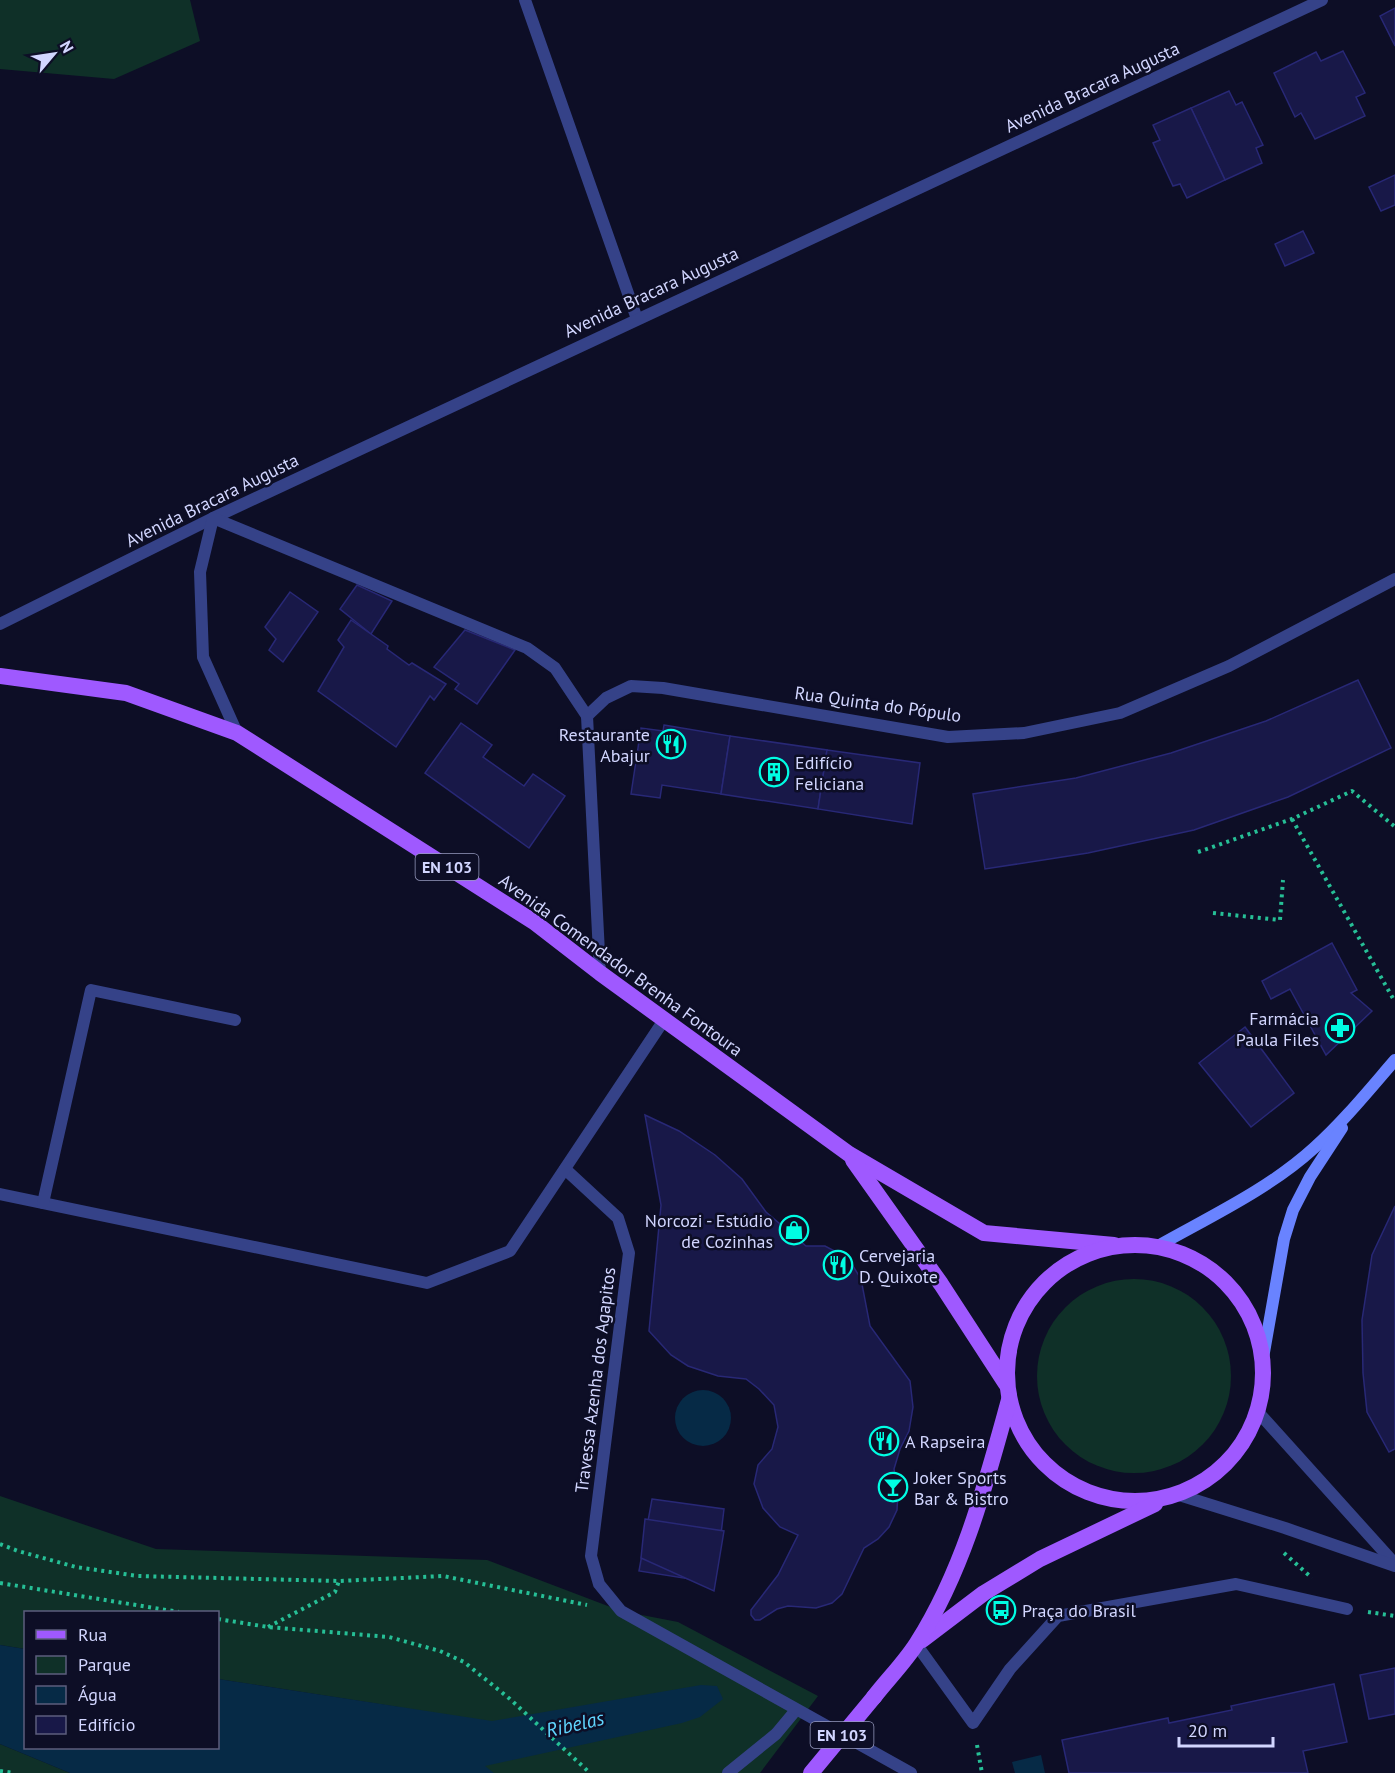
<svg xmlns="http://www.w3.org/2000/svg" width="1395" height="1773" viewBox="0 0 1395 1773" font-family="'PT Sans',sans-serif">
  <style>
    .green { fill: #0f3028 }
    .water { fill: #062a46 }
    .building { fill: #181848; stroke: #282876; stroke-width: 1.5 }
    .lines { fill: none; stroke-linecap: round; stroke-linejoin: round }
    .path { stroke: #26bf96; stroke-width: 4; stroke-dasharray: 3 4.5; stroke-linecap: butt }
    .service { stroke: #354288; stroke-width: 12 }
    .minor { stroke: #354288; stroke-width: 12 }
    .tertiary { stroke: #354288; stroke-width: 12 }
    .secondary { stroke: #6983ff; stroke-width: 12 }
    .primary { stroke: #9f59ff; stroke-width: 16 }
    .primary-bridge { stroke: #9f59ff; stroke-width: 16 }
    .labels { text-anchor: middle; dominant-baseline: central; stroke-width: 5; stroke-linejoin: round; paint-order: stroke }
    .shield { fill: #0d0e26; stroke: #979abe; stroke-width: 1.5 }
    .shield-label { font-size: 16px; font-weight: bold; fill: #d2d6ff }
    .street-label { font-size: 18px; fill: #d2d6ff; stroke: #0d0e26 }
    .poi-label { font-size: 18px; fill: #d2d6ff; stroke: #0d0e26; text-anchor: start }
    .water-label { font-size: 20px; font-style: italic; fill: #60d6ff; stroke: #0d0e26 }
  </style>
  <rect width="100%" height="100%" fill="#0d0e26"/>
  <g class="green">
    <polygon points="0,0 190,0 200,41 114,79 0,69"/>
    <circle cx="1134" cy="1376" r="97"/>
    <polygon points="0,1496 156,1549 487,1560 621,1611 678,1622 818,1696 760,1773 489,1773 398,1707 218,1679 218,1612 26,1612 25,1649 0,1645"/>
    <polygon points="0,1744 70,1773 0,1773"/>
  </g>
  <g class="water">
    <circle cx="703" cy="1418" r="28"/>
    <polygon points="0,1645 25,1649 26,1748 218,1748 218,1679 492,1721 701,1685 717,1686 723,1699 700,1717 682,1723 485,1766 494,1773 70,1773 0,1744"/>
    <polygon points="1041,1755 1045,1773 1015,1773 1012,1762"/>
  </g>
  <g class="building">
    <polygon points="1395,8 1395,46 1380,16"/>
    <polygon points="1343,51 1365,93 1356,97 1365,116 1315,139 1301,113 1295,117 1274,73 1316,52 1321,61"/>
    <polygon points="1229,91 1236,105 1242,102 1263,145 1256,148 1262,163 1225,180 1191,108"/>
    <polygon points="1191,108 1225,180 1187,198 1180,184 1173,186 1153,143 1160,140 1153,125"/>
    <polygon points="1395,175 1395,205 1381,211 1369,187"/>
    <polygon points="1303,231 1314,253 1285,266 1275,244"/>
    <polygon points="357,585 392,601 371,634 340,609"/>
    <polygon points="290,592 318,612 283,662 269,650 276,639 265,627"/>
    <polygon points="351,620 388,646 387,649 409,665 412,663 446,684 434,700 430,696 396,747 318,691 344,647 338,640"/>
    <polygon points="465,630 515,650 477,704 455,689 459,684 434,667"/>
    <polygon points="1358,680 1391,748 1288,797 1194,830 1088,853 985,869 973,794 1076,778 1171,753 1266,721"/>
    <polygon points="461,723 492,745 483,757 524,786 533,774 565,796 529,848 425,773"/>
    <polygon points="664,725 730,736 721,794 662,785 660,798 631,794 641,728 663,731"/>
    <polygon points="730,736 827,750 818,809 721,794"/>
    <polygon points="827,750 920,763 912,824 818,809"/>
    <polygon points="1332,943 1357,990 1351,993 1372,1011 1326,1055 1290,989 1271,999 1262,981"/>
    <polygon points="1245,1027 1294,1093 1251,1127 1199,1063"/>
    <polygon points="645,1115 679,1131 715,1155 742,1179 766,1212 806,1246 825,1246 848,1258 861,1279 870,1326 910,1381 913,1407 909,1431 900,1449 894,1469 898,1492 897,1510 889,1527 878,1539 864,1548 842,1594 832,1603 816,1608 788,1606 777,1609 760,1620 755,1620 751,1615 751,1610 778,1575 798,1535 780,1527 763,1508 754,1484 758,1465 772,1449 778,1427 774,1405 759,1389 746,1379 718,1376 688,1366 671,1355 649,1331 661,1205"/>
    <polygon points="1395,1206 1395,1449 1389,1452 1367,1412 1363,1373 1362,1320 1372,1255"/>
    <polygon points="652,1499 724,1509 715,1583 639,1571"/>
    <polygon points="645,1519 724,1531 714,1591 641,1558"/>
    <polygon points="1395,1668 1395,1714 1369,1719 1360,1675"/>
    <polygon points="1334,1684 1347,1742 1303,1751 1308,1773 1069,1773 1062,1740 1168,1718 1169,1723 1232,1710 1231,1706"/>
  </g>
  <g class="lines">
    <g class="path">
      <polyline points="1292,819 1395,1002"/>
      <polyline points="1198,852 1292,819 1352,791 1394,826"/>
      <polyline points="1213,913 1280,920 1283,880"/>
      <polyline points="0,1544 18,1551 76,1567 138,1576 339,1581 443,1576 587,1605"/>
      <polyline points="1284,1553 1312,1578"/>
      <polyline points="0,1583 179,1612"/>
      <polyline points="1368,1612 1395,1616"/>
      <polyline points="218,1619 268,1627 389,1637 440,1651 464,1662 510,1699 590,1773"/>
      <polyline points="268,1627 335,1592 339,1581"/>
      <polyline points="977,1745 982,1773"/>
      <polyline points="0,1771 14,1773"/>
    </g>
    <g class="service">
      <polyline points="525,0 637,319"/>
      <polyline points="916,1644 973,1723 1010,1669 1058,1616 1236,1584 1347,1609"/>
      <polyline points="728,1773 776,1734 796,1710"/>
    </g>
    <g class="minor">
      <polyline points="0,624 213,518 1322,0"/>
      <polyline points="587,716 606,698 631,686 663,688 948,737 1024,733 1120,713 1229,666 1395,579"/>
      <polyline points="587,716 600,973"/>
      <polyline points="237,733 203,657 200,572 213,518 527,648 555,668 587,716"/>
      <polyline points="565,1169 618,1218 629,1253 591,1556 599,1584 621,1611 911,1773"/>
      <polyline points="0,1194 427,1283 510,1251 664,1020"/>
      <polyline points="43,1203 91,990 235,1020"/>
    </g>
    <g class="tertiary">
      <polyline points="1258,1412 1395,1564"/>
      <polyline points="1179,1495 1285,1528 1395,1566"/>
    </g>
    <g class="secondary">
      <path d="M1158 1246C1211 1216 1269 1189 1314 1148 1344 1121 1369 1090 1395 1060"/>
      <polyline points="1263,1358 1284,1239 1293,1210 1310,1177 1342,1128"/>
    </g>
    <g class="primary">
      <polyline points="0,676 126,693 237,733 534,922 600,973 849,1154 984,1233 1114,1245"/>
      <polyline points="853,1160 941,1284 1006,1384"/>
      <circle cx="1135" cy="1373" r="128"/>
      <polyline points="922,1640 984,1593 1040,1559 1155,1504"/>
      <path d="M874 1697C888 1679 905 1662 917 1643 964 1569 986 1483 1009 1400"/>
    </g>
    <polyline class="primary-bridge" points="811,1773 874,1697"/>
  </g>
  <defs>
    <g id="restaurant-ring" transform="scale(1.5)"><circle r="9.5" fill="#0d0e26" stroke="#00fde3" stroke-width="1.5"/><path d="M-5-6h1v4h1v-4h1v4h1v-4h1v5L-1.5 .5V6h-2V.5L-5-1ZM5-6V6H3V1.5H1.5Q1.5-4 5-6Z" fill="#00fde3"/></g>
    <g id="building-ring" transform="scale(1.5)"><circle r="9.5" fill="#0d0e26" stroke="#00fde3" stroke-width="1.5"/><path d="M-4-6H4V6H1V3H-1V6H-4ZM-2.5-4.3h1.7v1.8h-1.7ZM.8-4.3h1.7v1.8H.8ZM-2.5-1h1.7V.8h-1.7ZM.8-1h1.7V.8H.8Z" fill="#00fde3"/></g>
    <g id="pharmacy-ring" transform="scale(1.5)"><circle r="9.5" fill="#0d0e26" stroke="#00fde3" stroke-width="1.5"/><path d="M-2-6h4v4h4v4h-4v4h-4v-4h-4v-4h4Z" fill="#00fde3"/></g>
    <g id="shop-ring" transform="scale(1.5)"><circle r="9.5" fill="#0d0e26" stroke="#00fde3" stroke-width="1.5"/><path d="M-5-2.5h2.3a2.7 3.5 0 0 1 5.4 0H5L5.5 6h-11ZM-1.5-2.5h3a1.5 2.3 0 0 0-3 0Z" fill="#00fde3"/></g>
    <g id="bar-ring" transform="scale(1.5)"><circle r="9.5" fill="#0d0e26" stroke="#00fde3" stroke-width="1.5"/><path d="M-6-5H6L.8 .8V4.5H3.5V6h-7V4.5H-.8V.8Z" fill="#00fde3"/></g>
    <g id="bus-ring" transform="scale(1.5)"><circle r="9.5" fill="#0d0e26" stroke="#00fde3" stroke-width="1.5"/><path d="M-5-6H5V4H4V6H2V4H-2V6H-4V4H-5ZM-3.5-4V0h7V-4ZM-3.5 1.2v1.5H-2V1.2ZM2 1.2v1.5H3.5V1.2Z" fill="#00fde3"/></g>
  </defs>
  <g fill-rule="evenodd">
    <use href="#restaurant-ring" x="671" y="744"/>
    <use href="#building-ring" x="774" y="772"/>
    <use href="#pharmacy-ring" x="1340" y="1028"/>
    <use href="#shop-ring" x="794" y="1230"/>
    <use href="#restaurant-ring" x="838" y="1265"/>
    <use href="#restaurant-ring" x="884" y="1441"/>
    <use href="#bar-ring" x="893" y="1487"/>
    <use href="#bus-ring" x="1001" y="1610"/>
  </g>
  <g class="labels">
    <g class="shield">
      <rect x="415.5" y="854" width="63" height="26" rx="4.5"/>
      <rect x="810.5" y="1722" width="63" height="26" rx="4.5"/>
    </g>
    <g class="shield-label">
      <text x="447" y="867">EN 103</text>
      <text x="842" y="1735">EN 103</text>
    </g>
    <g class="street-label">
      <text transform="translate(1092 87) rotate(-25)">Avenida Bracara Augusta</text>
      <text transform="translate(651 292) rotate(-25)">Avenida Bracara Augusta</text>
      <text transform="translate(212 500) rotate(-26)">Avenida Bracara Augusta</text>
      <text transform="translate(878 704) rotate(8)">Rua Quinta do Pópulo</text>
      <text transform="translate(621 965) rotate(36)">Avenida Comendador Brenha Fontoura</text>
      <text transform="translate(595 1380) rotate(-83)">Travessa Azenha dos Agapitos</text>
    </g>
    <g class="poi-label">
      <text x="650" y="734" text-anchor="end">Restaurante<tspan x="650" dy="21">Abajur</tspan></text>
      <text x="795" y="762">Edifício<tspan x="795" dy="21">Feliciana</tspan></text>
      <text x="1319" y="1018" text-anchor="end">Farmácia<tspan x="1319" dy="21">Paula Files</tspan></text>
      <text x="773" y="1220" text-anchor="end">Norcozi - Estúdio<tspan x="773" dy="21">de Cozinhas</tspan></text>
      <text x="859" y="1255">Cervejaria<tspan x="859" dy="21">D. Quixote</tspan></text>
      <text x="905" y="1441">A Rapseira</text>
      <text x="914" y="1477">Joker Sports<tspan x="914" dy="21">Bar &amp; Bistro</tspan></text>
      <text x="1022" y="1610">Praça do Brasil</text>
    </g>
    <g class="water-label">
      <text transform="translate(575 1724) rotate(-13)">Ribelas</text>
    </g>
  </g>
  <rect x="24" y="1611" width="195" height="138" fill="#0d0e26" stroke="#5c5e7d" stroke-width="1.5"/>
  <rect x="36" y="1630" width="30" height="9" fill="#9f59ff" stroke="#5c5e7d" stroke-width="1.5"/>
  <text x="78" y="1641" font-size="18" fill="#d2d6ff">Rua</text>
  <rect x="36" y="1656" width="30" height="18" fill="#0f3028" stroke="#5c5e7d" stroke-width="1.5"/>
  <text x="78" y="1671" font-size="18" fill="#d2d6ff">Parque</text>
  <rect x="36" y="1686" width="30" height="18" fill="#062a46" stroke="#5c5e7d" stroke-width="1.5"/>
  <text x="78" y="1701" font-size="18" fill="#d2d6ff">Água</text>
  <rect x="36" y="1716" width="30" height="18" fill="#181848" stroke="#5c5e7d" stroke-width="1.5"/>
  <text x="78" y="1731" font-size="18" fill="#d2d6ff">Edifício</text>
  <g transform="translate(54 54) rotate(61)" stroke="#0d0e26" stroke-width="4.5" paint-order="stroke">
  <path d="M0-4.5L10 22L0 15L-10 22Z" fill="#d2d6ff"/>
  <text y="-9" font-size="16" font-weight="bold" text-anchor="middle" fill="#d2d6ff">N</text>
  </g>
  <path d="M1179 1737v9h94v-9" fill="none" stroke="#d2d6ff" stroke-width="3"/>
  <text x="1188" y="1737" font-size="18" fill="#d2d6ff" stroke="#0d0e26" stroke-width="4.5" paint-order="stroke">20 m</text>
</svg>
